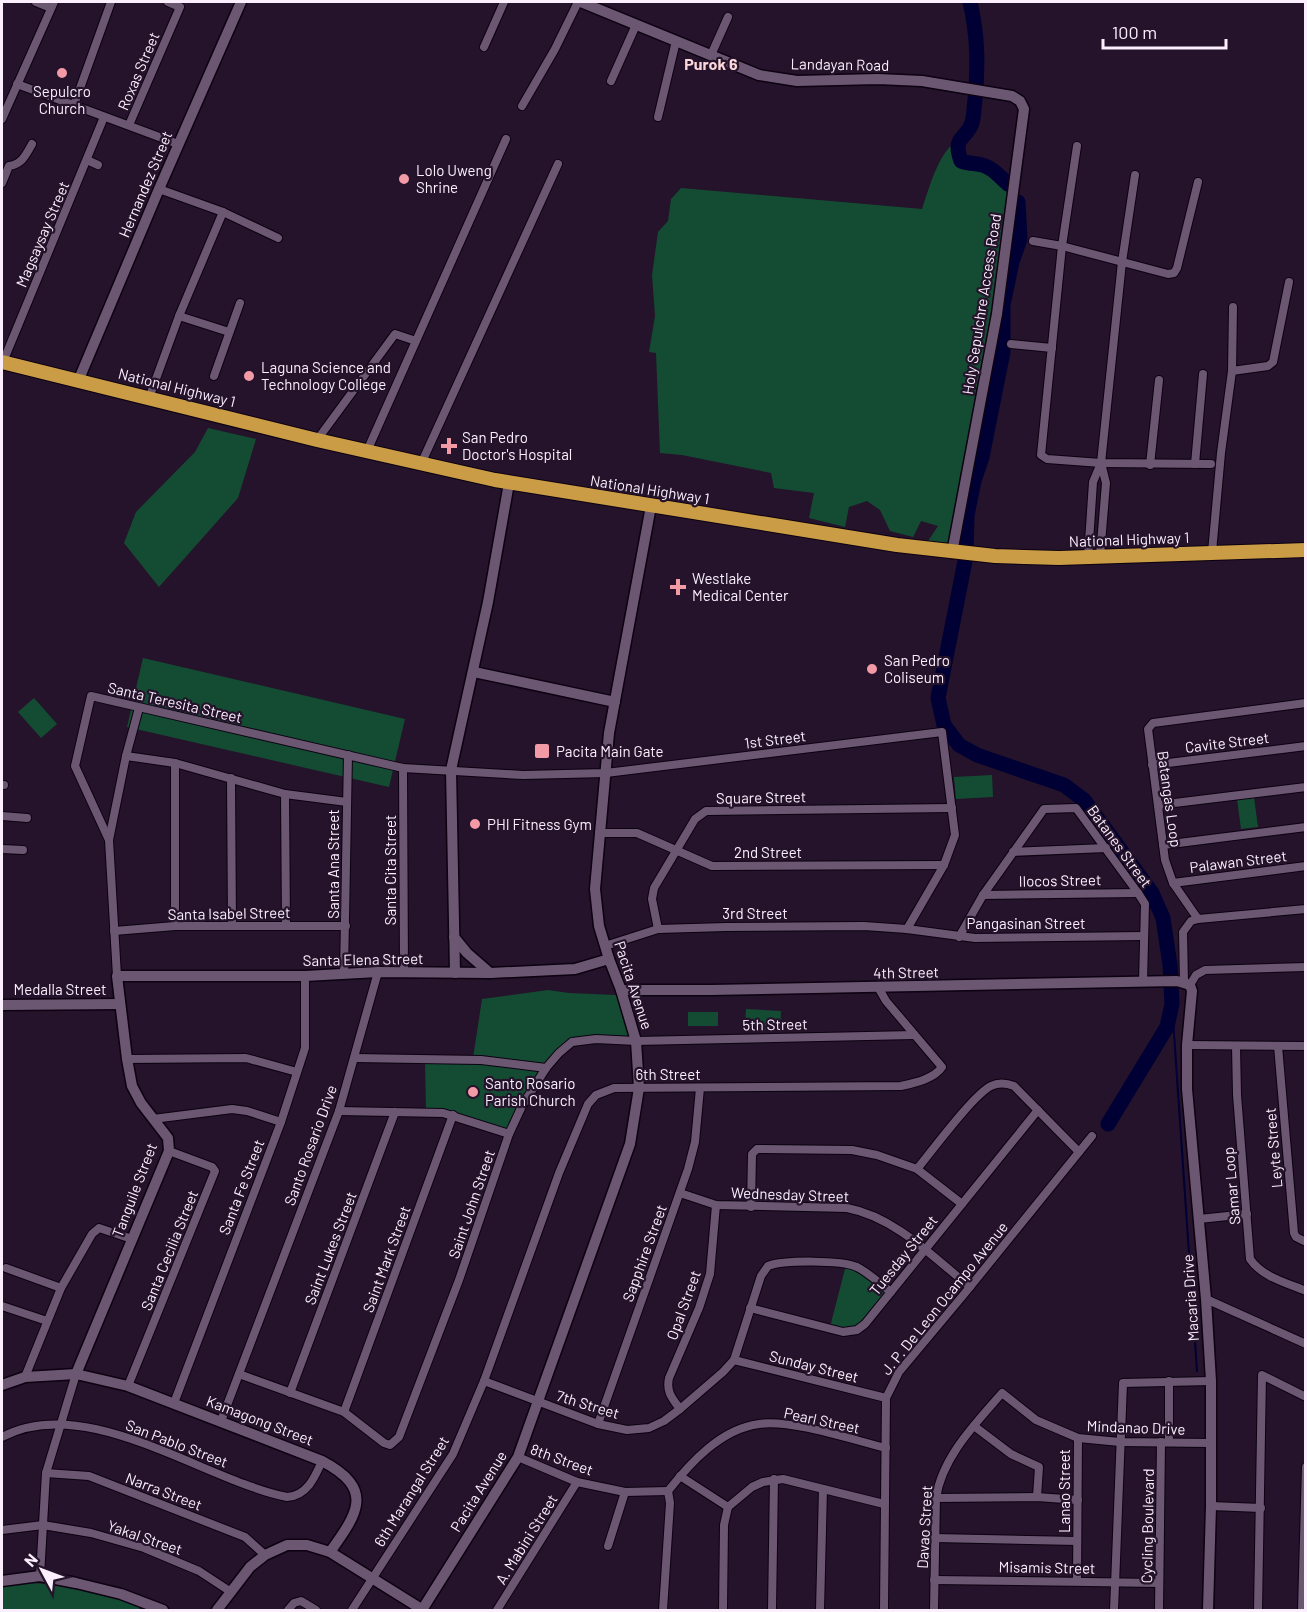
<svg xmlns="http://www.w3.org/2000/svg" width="1307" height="1612" viewBox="0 0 1307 1612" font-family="Barlow,sans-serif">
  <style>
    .green { fill: #144c33 }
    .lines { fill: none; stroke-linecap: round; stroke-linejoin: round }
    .stream { stroke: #000034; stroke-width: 2 }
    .river { stroke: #000034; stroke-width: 15 }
    .street-casing { stroke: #0d0112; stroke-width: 10 }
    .secondary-casing { stroke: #0d0112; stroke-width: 13 }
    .highway-casing { stroke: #0d0112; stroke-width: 16 }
    .street { stroke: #6b5771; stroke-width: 8 }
    .secondary { stroke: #6b5771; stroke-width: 10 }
    .highway { stroke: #ca9c45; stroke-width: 14 }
    .poi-dot { fill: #f39aa7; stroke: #24132a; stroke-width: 2 }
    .labels { text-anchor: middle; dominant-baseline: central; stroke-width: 4.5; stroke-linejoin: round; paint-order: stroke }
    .street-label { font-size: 15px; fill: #fbeffe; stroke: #24132a }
    .poi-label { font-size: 15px; fill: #fbeffe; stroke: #24132a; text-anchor: start }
    .neighbourhood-label { font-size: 16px; font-weight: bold; fill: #fcd8dc; stroke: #24132a }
  </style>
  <rect width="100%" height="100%" fill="#24132a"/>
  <g class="green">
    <path d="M960 138 958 151 961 161 969 164 983 165 995 172 1008 184 1018 202 1020 239 1012 262 1003 305 997 356 976 462 961 508V544H926L938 526 921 521 913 537 890 531 880 510 867 501 849 507 845 527 809 518 814 493 774 488 771 473 682 455 660 453 656 353 649 352 655 316 652 275 658 232 668 221 671 199 681 188 922 209C930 186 938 152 960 138Z"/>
    <polygon points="208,428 256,439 238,498 159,587 124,543 136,512 195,452"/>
    <polygon points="143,658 405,719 389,787 127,727"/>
    <polygon points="34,698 57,724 41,738 18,712"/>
    <polygon points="992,775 993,797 956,799 954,777"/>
    <polygon points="1254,797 1258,827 1241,829 1237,799"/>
    <polygon points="548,990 569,993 616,995 634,1041 571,1042 546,1068 473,1058 482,999"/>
    <polygon points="746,1009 781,1011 780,1031 745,1029"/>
    <rect x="688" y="1012" width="30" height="14"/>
    <polygon points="425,1060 481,1060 544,1069 511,1126 506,1130 426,1112"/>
    <polygon points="846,1265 857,1267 891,1292 857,1330 830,1327"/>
    <path d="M21 1582C62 1585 100 1591 139 1605V1610H2V1587Z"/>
  </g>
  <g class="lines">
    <polyline class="stream" points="1172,1004 1197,1371"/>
    <g class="river">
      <path d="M970 2C978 36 978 65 975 100 974 107 974 116 972 123 966 140 952 136 961 161 968 164 975 163 982 165 992 167 1000 177 1008 184"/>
      <polyline points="1018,202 1020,239 1012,262 1003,305 1003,352 982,457 974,481 967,515 966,556 938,698 944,725 959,745 977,755 1064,785 1084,800 1152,893 1163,918 1170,965 1172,1004 1167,1027 1108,1124"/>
    </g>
    <g class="street-casing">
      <g id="street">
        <polyline points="36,2 51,8"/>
        <polyline points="484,47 504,2"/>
        <polyline points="711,55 728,17"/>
        <polyline points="611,81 636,25"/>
        <polyline points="17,84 178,144"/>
        <polyline points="74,105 111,2"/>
        <polyline points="522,106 555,49 578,2"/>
        <polyline points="658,117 676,41"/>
        <polyline points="2,119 54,2"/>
        <polyline points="129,125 180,7 168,2"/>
        <polyline points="1077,146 1062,246 1041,455 1047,459 1101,463 1211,464"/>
        <polyline points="87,160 98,165"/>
        <path d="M2 183 9 166C22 164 26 155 32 144"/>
        <polyline points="159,189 223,212 278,238"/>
        <polyline points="1033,241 1062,246 1168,274 1174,273 1177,268 1198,182"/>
        <polyline points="179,316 229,332"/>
        <polyline points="1011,344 1052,348"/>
        <polyline points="3,362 104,117"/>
        <polyline points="1232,371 1268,366 1273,362 1289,282"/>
        <polyline points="214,376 240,303"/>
        <polyline points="149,398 179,316 223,212"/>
        <polyline points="317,440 395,334 416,341"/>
        <polyline points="367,451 506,139"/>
        <polyline points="421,464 558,164"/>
        <polyline points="1195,464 1203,374"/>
        <polyline points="1150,465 1159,380"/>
        <polyline points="1212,552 1221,453 1232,371 1233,307"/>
        <polyline points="1100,556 1106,483 1101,463"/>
        <polyline points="1088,557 1093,482 1101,463 1122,262 1135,175"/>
        <polyline points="1306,703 1153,723 1148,729 1165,860 1173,883 1198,919 1306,909"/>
        <polyline points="126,756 175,763 285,794 347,802"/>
        <polyline points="175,763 175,926"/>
        <polyline points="1152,765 1306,746"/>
        <polyline points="403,768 404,972"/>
        <polyline points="231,778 232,925"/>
        <polyline points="2,785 4,785"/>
        <polyline points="285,794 286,925"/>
        <polyline points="1158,805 1306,787"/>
        <polyline points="2,816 27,818"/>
        <polyline points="599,833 637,833 712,866 944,865"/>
        <polyline points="109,840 75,766 91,696 403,768 523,775 606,773 942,732 955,835 944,865 907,929"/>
        <polyline points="1163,845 1306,827"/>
        <polyline points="2,849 23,850"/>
        <polyline points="1013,852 1106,848"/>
        <polyline points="1173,883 1306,866"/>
        <polyline points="983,895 1138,893"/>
        <polyline points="658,929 652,899 654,888 695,819 706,811 952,808"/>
        <polyline points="114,931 175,926 346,926"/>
        <polyline points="959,937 983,895 1044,809 1076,808 1138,893 1145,904 1143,982"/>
        <polyline points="605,946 658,929 726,927 864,926 907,929 975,938 1144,936"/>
        <polyline points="344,973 348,755"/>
        <polyline points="117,976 109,840 126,756 139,708"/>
        <polyline points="1184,982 1183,932 1191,921 1198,919"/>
        <polyline points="1190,985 1196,975 1205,970 1306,967"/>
        <polyline points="1187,1045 1306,1046"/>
        <path d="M1236 1046 1237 1095 1250 1259C1262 1277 1287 1283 1306 1291"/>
        <polyline points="1278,1046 1294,1233 1296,1237 1306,1242"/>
        <polyline points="355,1058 481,1060 546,1068"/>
        <polyline points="127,1059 246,1058 297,1072"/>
        <polyline points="339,1111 443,1113 509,1134"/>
        <polyline points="153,1119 232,1109 247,1111 281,1122"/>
        <path d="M917 1169C932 1151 973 1095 991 1086 999 1082 1006 1083 1014 1086L1079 1152"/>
        <path d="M680 1193 716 1205 847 1208C895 1217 933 1257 970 1287"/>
        <polyline points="751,1207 752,1154 757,1149 852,1150 877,1155 917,1169 962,1204"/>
        <polyline points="1199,1219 1247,1214"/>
        <polyline points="6,1268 61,1288"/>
        <polyline points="1206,1299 1306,1344"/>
        <polyline points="2,1306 47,1321"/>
        <polyline points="750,1308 843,1332 857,1330 865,1324 1038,1110"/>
        <polyline points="734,1360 886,1398"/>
        <polyline points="239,1374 344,1412 384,1443 390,1445 399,1437 459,1280 509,1134 522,1106 546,1068 559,1053 572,1042 596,1039 636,1041 914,1035"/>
        <polyline points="25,1377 61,1288 92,1234 99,1228 132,1239"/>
        <path d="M484 1381 598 1424 627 1430 649 1428 664 1421 680 1409 723 1372 734 1360 761 1276 768 1266C784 1260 841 1260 857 1267 869 1273 880 1284 891 1292"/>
        <polyline points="128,1386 215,1171 212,1167 169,1151"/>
        <polyline points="290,1393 395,1112"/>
        <polyline points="174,1403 281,1122 305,1048 305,976"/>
        <path d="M680 1409C672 1398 666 1392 669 1378L699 1308 710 1274 716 1205"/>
        <polyline points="344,1412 453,1115"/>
        <polyline points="221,1421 339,1111 378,972"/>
        <polyline points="598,1424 688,1169 695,1142 700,1088"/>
        <polyline points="974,1426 1011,1454 1039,1467 1037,1497"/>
        <path d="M2 1437C87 1392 203 1480 287 1497 307 1496 315 1477 322 1461"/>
        <polyline points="1169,1442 1169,1381"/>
        <polyline points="518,1457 577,1482 625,1492 668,1491"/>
        <polyline points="46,1473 89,1476 245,1537 265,1555"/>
        <polyline points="680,1476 728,1507"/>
        <path d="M668 1491C691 1462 721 1429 759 1424 791 1419 853 1440 886 1448"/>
        <polyline points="936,1498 1037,1497 1078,1500"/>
        <polyline points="1211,1506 1261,1508"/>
        <polyline points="2,1530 43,1525 91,1533 144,1548 199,1571 231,1592"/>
        <polyline points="935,1538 1077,1541"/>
        <polyline points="608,1546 625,1492"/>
        <polyline points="40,1576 46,1473 76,1374"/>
        <polyline points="934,1580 1159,1583"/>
        <polyline points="1077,1581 1078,1438"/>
        <polyline points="288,1610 294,1603 301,1601 316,1610"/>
        <path d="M352 1610 453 1454 484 1381 559 1173 588 1104 596 1095 614 1088 901 1086C914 1083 934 1079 942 1067L886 1001 878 987"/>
        <polyline points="497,1610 577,1482"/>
        <polyline points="663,1610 670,1503 668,1491"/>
        <polyline points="723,1610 724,1525 728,1507 752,1487 763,1482 783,1479 884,1504"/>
        <polyline points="772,1610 774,1479"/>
        <polyline points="820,1610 823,1489"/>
        <polyline points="884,1610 886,1398 899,1372 965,1293 1092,1136"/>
        <path d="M934 1610 936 1498C942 1457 976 1423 1002 1393L1036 1420 1078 1438 1120 1442 1210 1443"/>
        <polyline points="1114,1610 1123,1383 1211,1381"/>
        <polyline points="1159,1610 1161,1442"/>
        <polyline points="1258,1610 1262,1375 1306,1397"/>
        <polyline points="1302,1610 1306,1467"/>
      </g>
    </g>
    <g class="secondary-casing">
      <g id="secondary">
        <polyline points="581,2 759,75 797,81 878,79 922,81 1012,96 1020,101 1024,109 997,314 952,553"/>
        <polyline points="79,379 159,189 241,2"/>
        <polyline points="474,672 615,702"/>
        <polyline points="454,937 467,953 490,973"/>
        <polyline points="455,973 451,770 488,602 509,483"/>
        <polyline points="621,990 711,990 1177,981 1190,985 1192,991 1187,1045 1187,1089 1206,1299 1211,1381 1211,1506 1208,1610"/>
        <polyline points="2,1005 119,1004"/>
        <polyline points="76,1374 169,1151 168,1138 141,1103 132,1086 127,1059 117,976 305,976 378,972 490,973 575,969 609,959"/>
        <path d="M2 1385 25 1377 76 1374 128 1386 322 1461C375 1489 358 1513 330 1552"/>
        <polyline points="2,1581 40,1576 76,1583 121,1594 163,1610"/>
        <polyline points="217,1610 250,1567 265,1555 287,1545 307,1545 330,1552 423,1610"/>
        <polyline points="422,1610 518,1457 630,1144 639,1088 636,1041 621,990 609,959 599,926 595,889 609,733 651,506"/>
      </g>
    </g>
    <g class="highway-casing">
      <polyline id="highway" points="2,362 317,440 495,480 897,545 995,556 1059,558 1306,550"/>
    </g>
    <use href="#street" class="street"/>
    <use href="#secondary" class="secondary"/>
    <use href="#highway" class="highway"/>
  </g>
  <g class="poi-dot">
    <circle cx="62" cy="73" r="6"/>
    <circle cx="404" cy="179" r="6"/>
    <circle cx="249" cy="376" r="6"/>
    <path d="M446 437h6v6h6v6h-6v6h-6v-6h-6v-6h6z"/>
    <path d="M675 578h6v6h6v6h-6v6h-6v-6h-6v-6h6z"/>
    <circle cx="872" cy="669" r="6"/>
    <rect x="534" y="743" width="16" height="16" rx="3"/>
    <circle cx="475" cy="824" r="6"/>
    <circle cx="473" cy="1092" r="6"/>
  </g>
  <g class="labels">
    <g class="street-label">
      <text transform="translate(840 64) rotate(1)">Landayan Road</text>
      <text transform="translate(138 71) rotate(-67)">Roxas Street</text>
      <text transform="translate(145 184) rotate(-67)">Hernandez Street</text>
      <text transform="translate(42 234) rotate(-67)">Magsaysay Street</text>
      <text transform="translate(981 304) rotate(-81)">Holy Sepulchre Access Road</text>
      <text transform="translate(177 387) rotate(14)">National Highway 1</text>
      <text transform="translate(650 489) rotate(9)">National Highway 1</text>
      <text transform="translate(1129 539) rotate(-2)">National Highway 1</text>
      <text transform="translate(175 702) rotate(13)">Santa Teresita Street</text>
      <text transform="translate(775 739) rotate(-7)">1st Street</text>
      <text transform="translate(1227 742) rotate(-7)">Cavite Street</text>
      <text transform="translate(761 797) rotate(-1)">Square Street</text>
      <text transform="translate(1170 799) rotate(82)">Batangas Loop</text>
      <text transform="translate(1120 846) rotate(54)">Batanes Street</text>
      <text x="768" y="852">2nd Street</text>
      <text transform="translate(1238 861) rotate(-7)">Palawan Street</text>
      <text transform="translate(333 864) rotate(-90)">Santa Ana Street</text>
      <text transform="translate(390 870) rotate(-90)">Santa Cita Street</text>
      <text transform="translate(1060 880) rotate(-1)">Ilocos Street</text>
      <text transform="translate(229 913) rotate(-1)">Santa Isabel Street</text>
      <text x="755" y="913">3rd Street</text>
      <text x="1026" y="923">Pangasinan Street</text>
      <text transform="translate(363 959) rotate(-1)">Santa Elena Street</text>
      <text transform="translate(906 972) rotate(-1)">4th Street</text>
      <text transform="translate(634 985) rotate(72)">Pacita Avenue</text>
      <text x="60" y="989">Medalla Street</text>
      <text transform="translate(775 1024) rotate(-1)">5th Street</text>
      <text x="668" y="1074">6th Street</text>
      <text transform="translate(310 1145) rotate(-70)">Santo Rosario Drive</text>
      <text transform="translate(1273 1148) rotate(-95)">Leyte Street</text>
      <text transform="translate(1231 1186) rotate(-95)">Samar Loop</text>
      <text transform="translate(241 1187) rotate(-69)">Santa Fe Street</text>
      <text transform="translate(134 1190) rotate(-69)">Tanguile Street</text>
      <text transform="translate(790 1194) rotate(2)">Wednesday Street</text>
      <text transform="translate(471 1204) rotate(-71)">Saint John Street</text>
      <text transform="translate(330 1248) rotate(-69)">Saint Lukes Street</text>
      <text transform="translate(169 1250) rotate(-68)">Santa Cecilia Street</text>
      <text transform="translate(644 1253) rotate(-70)">Sapphire Street</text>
      <text transform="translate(903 1255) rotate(-51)">Tuesday Street</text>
      <text transform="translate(386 1259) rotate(-70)">Saint Mark Street</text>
      <text transform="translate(944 1298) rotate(-51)">J. P. De Leon Ocampo Avenue</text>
      <text transform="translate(1190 1298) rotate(-94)">Macaria Drive</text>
      <text transform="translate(683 1305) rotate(-70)">Opal Street</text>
      <text transform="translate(814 1366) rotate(14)">Sunday Street</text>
      <text transform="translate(588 1404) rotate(17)">7th Street</text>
      <text transform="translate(260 1420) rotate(21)">Kamagong Street</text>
      <text transform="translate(822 1420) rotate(12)">Pearl Street</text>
      <text transform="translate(1136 1427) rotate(2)">Mindanao Drive</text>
      <text transform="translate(177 1443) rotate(21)">San Pablo Street</text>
      <text transform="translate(562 1459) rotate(20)">8th Street</text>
      <text transform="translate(164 1491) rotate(21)">Narra Street</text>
      <text transform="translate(411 1491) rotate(-58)">6th Marangal Street</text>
      <text transform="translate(478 1491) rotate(-58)">Pacita Avenue</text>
      <text transform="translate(1064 1491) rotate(-90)">Lanao Street</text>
      <text transform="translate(1147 1526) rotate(-89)">Cycling Boulevard</text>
      <text transform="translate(924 1527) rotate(-87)">Davao Street</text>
      <text transform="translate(145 1537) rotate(19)">Yakal Street</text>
      <text transform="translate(526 1539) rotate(-58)">A. Mabini Street</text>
      <text transform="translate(1047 1567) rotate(1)">Misamis Street</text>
    </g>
    <g class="poi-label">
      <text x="62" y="91" text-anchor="middle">Sepulcro<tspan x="62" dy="17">Church</tspan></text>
      <text x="416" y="170">Lolo Uweng<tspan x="416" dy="17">Shrine</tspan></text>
      <text x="261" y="367">Laguna Science and<tspan x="261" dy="17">Technology College</tspan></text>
      <text x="462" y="437">San Pedro<tspan x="462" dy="17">Doctor's Hospital</tspan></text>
      <text x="692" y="578">Westlake<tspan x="692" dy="17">Medical Center</tspan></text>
      <text x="884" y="660">San Pedro<tspan x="884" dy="17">Coliseum</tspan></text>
      <text x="556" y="751">Pacita Main Gate</text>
      <text x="487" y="824">PHI Fitness Gym</text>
      <text x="485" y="1083">Santo Rosario<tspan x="485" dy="17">Parish Church</tspan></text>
    </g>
    <g class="neighbourhood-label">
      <text x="711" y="63">Purok 6</text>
    </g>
  </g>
  <rect width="1307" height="1612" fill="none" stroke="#fbeffe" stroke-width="6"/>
  <g transform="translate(42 1570) rotate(311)" stroke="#24132a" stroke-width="4.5" paint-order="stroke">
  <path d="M0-4.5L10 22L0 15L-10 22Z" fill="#fbeffe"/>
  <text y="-9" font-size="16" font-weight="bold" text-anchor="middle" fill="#fbeffe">N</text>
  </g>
  <path d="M1103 39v9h123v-9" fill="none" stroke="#fbeffe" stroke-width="3"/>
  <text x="1112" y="39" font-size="18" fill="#fbeffe" stroke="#24132a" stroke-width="4.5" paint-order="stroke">100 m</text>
</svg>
